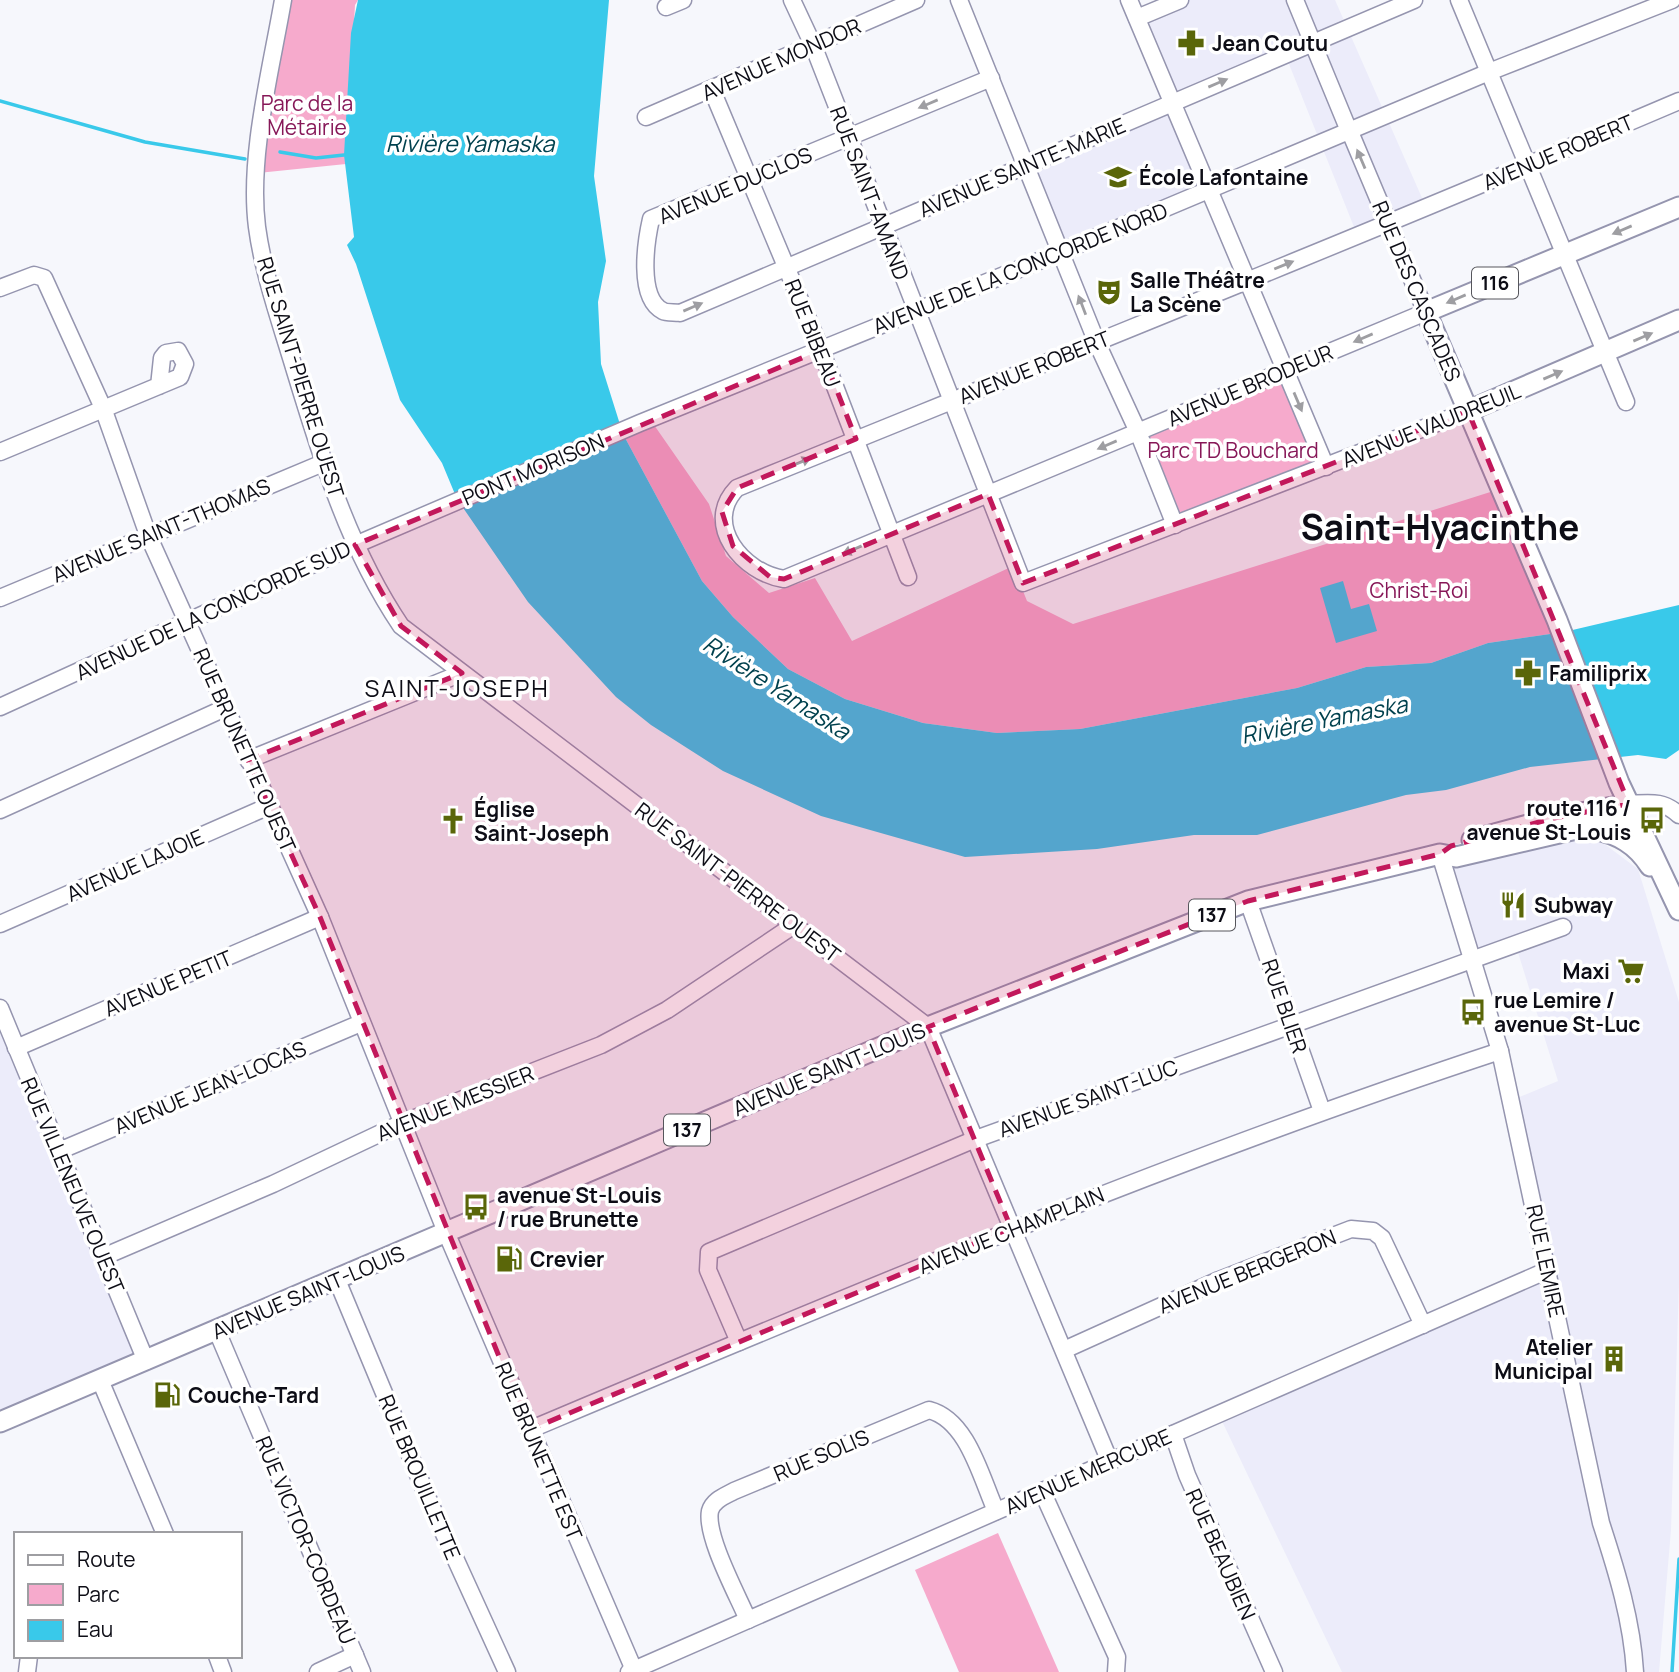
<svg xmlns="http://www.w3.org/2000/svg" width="1679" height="1672" viewBox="0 0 1679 1672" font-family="Manrope,sans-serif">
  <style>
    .built { fill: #ececfa }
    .green { fill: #f6aacc }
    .water { fill: #39c9ea }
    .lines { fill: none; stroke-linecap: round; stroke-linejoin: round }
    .stream { stroke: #39c9ea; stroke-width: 3.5 }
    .minor-casing { stroke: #9595af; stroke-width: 19 }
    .major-casing { stroke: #9595af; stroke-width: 23 }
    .minor { stroke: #fff; stroke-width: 16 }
    .major { stroke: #fff; stroke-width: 19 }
    .oneway { fill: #9e9ea2 }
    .marked { fill: #c2185b; fill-opacity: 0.2; stroke: #c2185b; stroke-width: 5; stroke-dasharray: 14 9; stroke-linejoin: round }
    .labels { text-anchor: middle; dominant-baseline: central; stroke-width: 7; stroke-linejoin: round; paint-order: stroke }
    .shield { fill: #fff; stroke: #56565c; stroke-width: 2 }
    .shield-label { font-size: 19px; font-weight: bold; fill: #0d0d16 }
    .poi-label { font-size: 21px; font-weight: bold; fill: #0d0d16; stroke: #fff; text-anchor: start }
    .street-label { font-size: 21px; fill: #0d0d16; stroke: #fff }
    .park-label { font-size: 21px; fill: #871858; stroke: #fff }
    .water-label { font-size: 23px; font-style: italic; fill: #00414e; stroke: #fff }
    .quarter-label { font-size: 24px; letter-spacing: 2px; fill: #0d0d16; stroke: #fff }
    .town-label { font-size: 35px; font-weight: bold; fill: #0d0d16; stroke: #fff }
  </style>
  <rect width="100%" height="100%" fill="#f6f7fc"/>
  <g class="built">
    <polygon points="1180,0 1335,0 1426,207 1356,232 1285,54 1173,103 1209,190 1061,252 1027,165 1172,103 1137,18"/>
    <polygon points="1591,834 1638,869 1679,1002 1679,1283 1671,1530 1659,1672 1342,1672 1220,1417 1545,1274 1510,1101 1558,1081 1516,946 1474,962 1442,863"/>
    <polygon points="0,1020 146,1361 0,1422"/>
  </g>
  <g class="green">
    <polygon points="284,0 358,0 355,5 346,164 258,173"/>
    <polygon points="1289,371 1329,466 1175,530 1136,435"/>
    <polygon points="652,422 709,504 726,556 769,593 815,578 852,641 1013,566 1027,601 1073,624 1503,488 1564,632 1488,643 1431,663 1366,667 1297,688 1080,729 997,733 923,723 845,699 788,669 733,617 702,581 623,434"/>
    <polygon points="998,1533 1059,1672 959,1672 915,1570"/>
  </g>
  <g class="water">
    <polygon points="358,0 609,0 594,176 606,261 598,302 601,364 623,434 702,581 733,617 788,669 845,699 923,723 997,733 1080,729 1297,688 1366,667 1431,663 1488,643 1564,632 1679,605 1679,750 1666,759 1638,755 1530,767 1446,790 1406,795 1257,835 1194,835 1097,849 965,857 821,816 723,771 651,725 616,697 528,602 457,499 442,463 400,400 356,264 347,245 354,237 344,155 351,33"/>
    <polygon points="1343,581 1351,609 1369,604 1377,631 1336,643 1320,588"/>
  </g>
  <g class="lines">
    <g class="stream">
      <polyline points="0,101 145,142 245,159"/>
      <polyline points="280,152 316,158 344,155"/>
      <polyline points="1672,1672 1679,1559"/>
    </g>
    <g class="minor-casing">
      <g id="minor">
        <path d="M283 0C271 70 248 157 257 227 263 272 279 318 292 361 320 453 347 546 401 626L928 1027 1110 1462"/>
        <polyline points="792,0 813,45 1023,583 1468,411"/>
        <polyline points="959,0 1097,343 1138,432 1175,525"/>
        <polyline points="1129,0 1326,467"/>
        <path d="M1295 0 1349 131 1353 139 1422 303 1426 312 784 579C743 573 702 524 737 488 1052 360 1367 234 1679 101"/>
        <polyline points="1459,0 1626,402"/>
        <polyline points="666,7 683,0"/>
        <polyline points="1137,18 1180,0"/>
        <path d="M991 78 651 219C646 241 637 298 663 311 667 313 675 312 680 313L1414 0"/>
        <polyline points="712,90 821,350 908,577"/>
        <polyline points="646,117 916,0"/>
        <polyline points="0,288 34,275 44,278 103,408 148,535 320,917 446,1232 634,1670"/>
        <path d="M0 452C60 427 120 402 180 377L185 364 178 351 166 353 162 358 159 386"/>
        <polyline points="0,598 323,463"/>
        <polyline points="0,707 355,545 640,423 1061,252 1489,72 1672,0"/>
        <polyline points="248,760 462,673"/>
        <path d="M1629 804C1650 803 1663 800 1679 815"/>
        <polyline points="0,810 225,708"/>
        <path d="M1440 854 1500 1051 1601 1523C1617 1572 1632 1621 1635 1672"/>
        <polyline points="1248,901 1322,1111"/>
        <polyline points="0,924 269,806"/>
        <polyline points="0,1008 146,1361"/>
        <polyline points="16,1048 320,917"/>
        <polyline points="59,1151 361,1023"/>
        <polyline points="103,1257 273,1184 402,1123 601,1045 667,1010 794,925"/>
        <polyline points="337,1280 429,1501 507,1672"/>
        <polyline points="217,1331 362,1672"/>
        <polyline points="739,1342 708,1270 709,1252 973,1140 1563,927"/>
        <polyline points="1064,1350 1219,1280 1351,1229 1373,1231 1382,1238 1423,1325"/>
        <polyline points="100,1380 165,1534"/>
        <path d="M529 1430C850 1295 1169 1160 1500 1051"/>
        <polyline points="1173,1434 1187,1475 1274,1672"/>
        <polyline points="1042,1491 1117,1657 1116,1672"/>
        <path d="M748 1620C738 1596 705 1536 710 1511 713 1500 725 1496 734 1491L929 1410C968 1420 981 1478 996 1511"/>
        <polyline points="217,1656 223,1672"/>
        <polyline points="27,1672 29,1656"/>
        <polyline points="318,1672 355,1655"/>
        <polyline points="629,1672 1548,1270"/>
      </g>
    </g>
    <g class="major-casing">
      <g id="major">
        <polyline points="1679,207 1426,312 1557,620 1619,783 1679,910"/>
        <polyline points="1468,411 1679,320"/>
        <path d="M1593 829C1618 834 1636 844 1650 866"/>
        <polyline points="1472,840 1554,818 1629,804"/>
        <polyline points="0,1422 928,1027 1248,901 1440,854 1456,857 1585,827 1636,821"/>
      </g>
    </g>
    <use href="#minor" class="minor"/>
    <use href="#major" class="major"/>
  </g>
  <defs><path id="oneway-solid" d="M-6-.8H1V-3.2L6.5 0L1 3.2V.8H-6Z" transform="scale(1.75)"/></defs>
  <g class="oneway">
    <use href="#oneway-solid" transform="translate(1218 83) rotate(-23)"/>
    <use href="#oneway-solid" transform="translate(928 104) rotate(157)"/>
    <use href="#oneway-solid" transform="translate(1361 159) rotate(-113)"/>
    <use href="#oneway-solid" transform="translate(1622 230) rotate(157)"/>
    <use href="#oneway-solid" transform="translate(1284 265) rotate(-22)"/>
    <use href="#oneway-solid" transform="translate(1456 299) rotate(157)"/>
    <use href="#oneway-solid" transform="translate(1082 305) rotate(-111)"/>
    <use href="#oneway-solid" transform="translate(693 307) rotate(-23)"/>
    <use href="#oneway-solid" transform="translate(1643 337) rotate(-23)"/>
    <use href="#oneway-solid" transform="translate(1363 338) rotate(157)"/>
    <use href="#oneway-solid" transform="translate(1553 375) rotate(-23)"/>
    <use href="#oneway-solid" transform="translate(1298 402) rotate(67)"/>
    <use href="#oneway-solid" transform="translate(1107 445) rotate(157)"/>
    <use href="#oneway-solid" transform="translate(801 462) rotate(-22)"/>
    <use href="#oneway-solid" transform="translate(852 550) rotate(157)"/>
  </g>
  <path class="marked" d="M821 350 856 439 737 488 722 512 733 546 770 577 784 579 988 494 1023 583 1468 411 1629 804 1554 818 1451 846 1440 854 1248 901 928 1027 1011 1228 529 1430 320 917 248 760 462 673 401 626 355 545Z"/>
  <defs>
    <g id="pharmacy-bare" transform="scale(2.1)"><path d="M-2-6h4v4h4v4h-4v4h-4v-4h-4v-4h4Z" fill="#5a6609" stroke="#fff" stroke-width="2.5" paint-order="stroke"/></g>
    <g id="school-bare" transform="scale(2.1)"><path d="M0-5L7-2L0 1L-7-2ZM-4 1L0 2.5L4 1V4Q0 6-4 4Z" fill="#5a6609" stroke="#fff" stroke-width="2.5" paint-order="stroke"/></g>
    <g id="theatre-bare" transform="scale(2.1)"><path d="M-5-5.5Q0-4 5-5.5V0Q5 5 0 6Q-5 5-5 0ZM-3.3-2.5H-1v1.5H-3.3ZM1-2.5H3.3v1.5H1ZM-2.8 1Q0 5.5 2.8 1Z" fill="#5a6609" stroke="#fff" stroke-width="2.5" paint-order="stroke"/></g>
    <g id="bus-bare" transform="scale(2.1)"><path d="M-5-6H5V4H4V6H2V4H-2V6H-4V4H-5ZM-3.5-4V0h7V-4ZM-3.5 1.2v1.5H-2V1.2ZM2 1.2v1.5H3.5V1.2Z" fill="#5a6609" stroke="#fff" stroke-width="2.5" paint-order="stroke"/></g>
    <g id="church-bare" transform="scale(2.1)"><path d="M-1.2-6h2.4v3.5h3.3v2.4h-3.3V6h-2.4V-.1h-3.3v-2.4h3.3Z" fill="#5a6609" stroke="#fff" stroke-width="2.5" paint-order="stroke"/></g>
    <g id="restaurant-bare" transform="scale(2.1)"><path d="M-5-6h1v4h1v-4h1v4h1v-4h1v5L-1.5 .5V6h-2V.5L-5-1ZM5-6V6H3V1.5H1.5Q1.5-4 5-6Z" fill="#5a6609" stroke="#fff" stroke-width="2.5" paint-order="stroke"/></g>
    <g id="supermarket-bare" transform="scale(2.1)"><path d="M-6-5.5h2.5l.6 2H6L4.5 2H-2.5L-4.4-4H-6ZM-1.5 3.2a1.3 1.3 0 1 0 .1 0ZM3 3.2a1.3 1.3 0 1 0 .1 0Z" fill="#5a6609" stroke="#fff" stroke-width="2.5" paint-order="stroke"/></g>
    <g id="fuel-bare" transform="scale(2.1)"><path d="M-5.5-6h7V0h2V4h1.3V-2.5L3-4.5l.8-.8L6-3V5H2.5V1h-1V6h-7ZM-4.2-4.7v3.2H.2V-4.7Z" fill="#5a6609" stroke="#fff" stroke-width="2.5" paint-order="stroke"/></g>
    <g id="building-bare" transform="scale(2.1)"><path d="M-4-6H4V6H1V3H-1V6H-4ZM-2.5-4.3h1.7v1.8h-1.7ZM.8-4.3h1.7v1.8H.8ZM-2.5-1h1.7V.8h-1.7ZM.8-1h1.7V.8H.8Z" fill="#5a6609" stroke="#fff" stroke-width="2.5" paint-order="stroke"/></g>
  </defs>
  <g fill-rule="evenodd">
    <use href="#pharmacy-bare" x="1191" y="43"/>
    <use href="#school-bare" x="1118" y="177"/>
    <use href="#theatre-bare" x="1109" y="292"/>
    <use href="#pharmacy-bare" x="1528" y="673"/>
    <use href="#bus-bare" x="1652" y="820"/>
    <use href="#church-bare" x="453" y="821"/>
    <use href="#restaurant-bare" x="1513" y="905"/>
    <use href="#supermarket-bare" x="1631" y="971"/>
    <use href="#bus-bare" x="1473" y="1012"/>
    <use href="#bus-bare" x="476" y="1207"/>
    <use href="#fuel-bare" x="509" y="1259"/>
    <use href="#building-bare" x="1614" y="1359"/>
    <use href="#fuel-bare" x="167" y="1395"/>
  </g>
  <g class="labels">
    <g class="shield">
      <rect x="1472" y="267.5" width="46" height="31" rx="5"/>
      <rect x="1189" y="899.5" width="46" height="31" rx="5"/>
      <rect x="664" y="1114.5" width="46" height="31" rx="5"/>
    </g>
    <g class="shield-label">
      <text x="1495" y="283">116</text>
      <text x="1212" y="915">137</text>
      <text x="687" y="1130">137</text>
    </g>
    <g class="poi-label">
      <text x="1212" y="43">Jean Coutu</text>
      <text x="1139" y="177">École Lafontaine</text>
      <text x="1130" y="280">Salle Théâtre<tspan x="1130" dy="24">La Scène</tspan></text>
      <text x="1549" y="673">Familiprix</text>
      <text x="1631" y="808" text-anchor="end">route 116 /<tspan x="1631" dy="24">avenue St-Louis</tspan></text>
      <text x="474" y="809">Église<tspan x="474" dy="24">Saint-Joseph</tspan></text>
      <text x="1534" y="905">Subway</text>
      <text x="1610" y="971" text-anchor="end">Maxi</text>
      <text x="1494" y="1000">rue Lemire /<tspan x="1494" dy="24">avenue St-Luc</tspan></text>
      <text x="497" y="1195">avenue St-Louis<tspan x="497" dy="24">/ rue Brunette</tspan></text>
      <text x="530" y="1259">Crevier</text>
      <text x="1593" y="1347" text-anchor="end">Atelier<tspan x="1593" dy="24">Municipal</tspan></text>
      <text x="188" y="1395">Couche-Tard</text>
    </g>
    <g class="street-label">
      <text transform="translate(781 59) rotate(-24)">AVENUE MONDOR</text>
      <text transform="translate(1558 152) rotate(-23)">AVENUE ROBERT</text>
      <text transform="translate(1022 167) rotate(-23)">AVENUE SAINTE-MARIE</text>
      <text transform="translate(735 185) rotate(-23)">AVENUE DUCLOS</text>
      <text transform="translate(870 193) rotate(69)">RUE SAINT-AMAND</text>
      <text transform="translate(1020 268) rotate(-22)">AVENUE DE LA CONCORDE NORD</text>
      <text transform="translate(1417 291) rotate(67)">RUE DES CASCADES</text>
      <text transform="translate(813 333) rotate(68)">RUE BIBEAU</text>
      <text transform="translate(1034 367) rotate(-22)">AVENUE ROBERT</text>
      <text transform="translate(301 377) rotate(73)">RUE SAINT-PIERRE OUEST</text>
      <text transform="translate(1250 385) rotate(-23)">AVENUE BRODEUR</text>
      <text transform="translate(1431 425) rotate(-22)">AVENUE VAUDREUIL</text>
      <text transform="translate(533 469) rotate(-23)">PONT MORISON</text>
      <text transform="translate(161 530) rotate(-23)">AVENUE SAINT-THOMAS</text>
      <text transform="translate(213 610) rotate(-25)">AVENUE DE LA CONCORDE SUD</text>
      <text transform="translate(245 750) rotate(66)">RUE BRUNETTE OUEST</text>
      <text transform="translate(135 865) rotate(-24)">AVENUE LAJOIE</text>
      <text transform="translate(738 882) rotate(37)">RUE SAINT-PIERRE OUEST</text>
      <text transform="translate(168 983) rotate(-23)">AVENUE PETIT</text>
      <text transform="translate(1285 1006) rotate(71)">RUE BLIER</text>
      <text transform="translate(829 1069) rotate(-23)">AVENUE SAINT-LOUIS</text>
      <text transform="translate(210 1087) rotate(-23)">AVENUE JEAN-LOCAS</text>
      <text transform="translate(1088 1098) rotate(-20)">AVENUE SAINT-LUC</text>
      <text transform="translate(455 1103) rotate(-22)">AVENUE MESSIER</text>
      <text transform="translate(73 1185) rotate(67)">RUE VILLENEUVE OUEST</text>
      <text transform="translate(1011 1230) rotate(-22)">AVENUE CHAMPLAIN</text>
      <text transform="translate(1546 1261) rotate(78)">RUE LEMIRE</text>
      <text transform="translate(1247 1271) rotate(-22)">AVENUE BERGERON</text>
      <text transform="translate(308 1292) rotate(-23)">AVENUE SAINT-LOUIS</text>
      <text transform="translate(539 1451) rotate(67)">RUE BRUNETTE EST</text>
      <text transform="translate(821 1455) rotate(-23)">RUE SOLIS</text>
      <text transform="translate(1088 1471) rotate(-24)">AVENUE MERCURE</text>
      <text transform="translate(420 1477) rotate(67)">RUE BROUILLETTE</text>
      <text transform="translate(306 1540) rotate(67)">RUE VICTOR-CORDEAU</text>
      <text transform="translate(1221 1554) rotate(66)">RUE BEAUBIEN</text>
    </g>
    <g class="park-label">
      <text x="307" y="103">Parc de la<tspan x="307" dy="24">Métairie</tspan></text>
      <text x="1233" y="450">Parc TD Bouchard</text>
      <text x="1419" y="590">Christ-Roi</text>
    </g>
    <g class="water-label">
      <text x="470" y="143">Rivière Yamaska</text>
      <text transform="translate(777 687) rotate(33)">Rivière Yamaska</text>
      <text transform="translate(1324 719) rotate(-11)">Rivière Yamaska</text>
    </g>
    <g class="quarter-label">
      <text x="457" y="687">SAINT-JOSEPH</text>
    </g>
    <g class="town-label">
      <text x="1440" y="527">Saint-Hyacinthe</text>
    </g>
  </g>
  <rect x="14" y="1532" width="228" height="126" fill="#ffffff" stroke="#9e9ea2" stroke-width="2"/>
  <rect x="28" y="1555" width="35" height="10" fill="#ffffff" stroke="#9e9ea2" stroke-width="2"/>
  <text x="77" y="1567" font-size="21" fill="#0d0d16">Route</text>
  <rect x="28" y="1584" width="35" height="21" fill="#f6aacc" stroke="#9e9ea2" stroke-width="2"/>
  <text x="77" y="1602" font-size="21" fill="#0d0d16">Parc</text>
  <rect x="28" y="1620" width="35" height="21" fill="#39c9ea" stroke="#9e9ea2" stroke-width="2"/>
  <text x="77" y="1637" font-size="21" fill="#0d0d16">Eau</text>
</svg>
